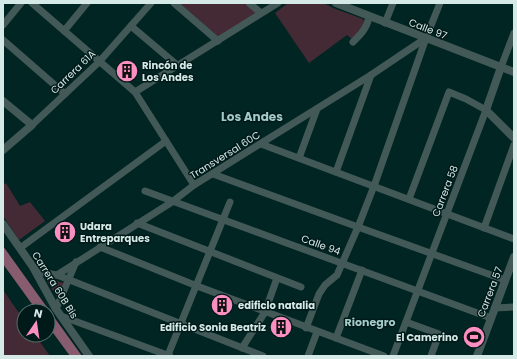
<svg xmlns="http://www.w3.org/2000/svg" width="517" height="359" viewBox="0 0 517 359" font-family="Poppins,sans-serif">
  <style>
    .green { fill: #442a35 }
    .water { fill: #875c6e }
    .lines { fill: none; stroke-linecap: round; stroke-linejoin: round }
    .minor { stroke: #425957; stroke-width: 7 }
    .tertiary { stroke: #425957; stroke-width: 8 }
    .labels { text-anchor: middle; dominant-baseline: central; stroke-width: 3; stroke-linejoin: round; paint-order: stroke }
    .street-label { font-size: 10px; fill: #d5e9e7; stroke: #001a19 }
    .poi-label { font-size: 10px; font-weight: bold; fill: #d5e9e7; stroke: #001a19; text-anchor: start }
    .neighbourhood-label { font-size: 11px; font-weight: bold; fill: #a3cbc7; stroke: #001a19 }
    .quarter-label { font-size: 12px; font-weight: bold; fill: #a3cbc7; stroke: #001a19 }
  </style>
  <rect width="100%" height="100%" fill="#002523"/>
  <g class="green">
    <polygon points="179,3 244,3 256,13 220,38"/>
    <polygon points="288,3 324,3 333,8 363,19 365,24 353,40 347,35 309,63 275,13"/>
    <polygon points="6,183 20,206 30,202 45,221 19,240 3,216 3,185"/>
    <polygon points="45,278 64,283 59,300"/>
    <polygon points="3,290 24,320 24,335 35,335 50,356 3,356"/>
  </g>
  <polygon class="water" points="3,246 82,356 70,356 48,326 48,311 37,311 3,264"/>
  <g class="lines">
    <g class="minor">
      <polyline points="32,3 135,92 194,185"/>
      <polyline points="174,3 218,41"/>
      <polyline points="249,3 261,13"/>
      <polyline points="385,23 393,3"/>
      <polyline points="3,25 21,3"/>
      <polyline points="131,26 177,65"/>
      <polyline points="64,31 87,3"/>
      <polyline points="3,40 65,94"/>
      <path d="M353 42C361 34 367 28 369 17"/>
      <polyline points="501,67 514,33"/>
      <polyline points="135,92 278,3"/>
      <polyline points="32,125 99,62 151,3"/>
      <polyline points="261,144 514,239"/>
      <polyline points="299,158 317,109"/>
      <polyline points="336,172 371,75"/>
      <polyline points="213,174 358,227 505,280"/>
      <polyline points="145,191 491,318"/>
      <polyline points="137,223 301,287"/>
      <polyline points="484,228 514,145"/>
      <polyline points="100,247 197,286 384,356"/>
      <polyline points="20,248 166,141"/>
      <polyline points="33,267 45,273 57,275 263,356"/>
      <polyline points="57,275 172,202 194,185 371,75 426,38"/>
      <polyline points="495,308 514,307"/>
      <polyline points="56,309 76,262"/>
      <polyline points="61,316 170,356"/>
      <polyline points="406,322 439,334 431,356"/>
      <polyline points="306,328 319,294 325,285 337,275 358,227 374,186 426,38 440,3"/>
      <polyline points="336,338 362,270"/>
      <polyline points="242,348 265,312 277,278"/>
      <polyline points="168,355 230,202"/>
      <polyline points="308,356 317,332"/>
      <polyline points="393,356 486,110 466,99 449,92 409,199"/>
    </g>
    <g class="tertiary">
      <polyline points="336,3 514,72"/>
      <polyline points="501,67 486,110 514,138"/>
      <polyline points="3,101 32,125 3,150"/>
      <polyline points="3,224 33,267 56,309 89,356"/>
      <polyline points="477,356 514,257"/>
    </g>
  </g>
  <defs>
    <g id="building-disc" transform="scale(1.15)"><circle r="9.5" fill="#fc8fc1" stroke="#001a19"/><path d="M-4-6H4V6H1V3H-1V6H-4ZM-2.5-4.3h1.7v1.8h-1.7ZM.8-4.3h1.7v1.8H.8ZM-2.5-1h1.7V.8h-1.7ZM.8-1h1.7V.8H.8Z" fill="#111"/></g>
    <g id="stadium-disc" transform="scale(1.15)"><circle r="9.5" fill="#fc8fc1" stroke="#001a19"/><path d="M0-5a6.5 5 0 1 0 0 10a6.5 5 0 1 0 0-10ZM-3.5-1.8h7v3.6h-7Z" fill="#111"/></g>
  </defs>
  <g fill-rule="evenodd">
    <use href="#building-disc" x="127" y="71"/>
    <use href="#building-disc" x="65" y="232"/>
    <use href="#building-disc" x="222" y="305"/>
    <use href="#building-disc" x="281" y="327"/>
    <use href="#stadium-disc" x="474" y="337"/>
  </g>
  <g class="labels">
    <g class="street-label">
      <text transform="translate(428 29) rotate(21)">Calle 97</text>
      <text transform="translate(73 72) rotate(-44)">Carrera 61A</text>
      <text transform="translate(225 155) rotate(-32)">Transversal 60C</text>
      <text transform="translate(445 191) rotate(-69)">Carrera 58</text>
      <text transform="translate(321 245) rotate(20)">Calle 94</text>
      <text transform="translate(55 285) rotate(58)">Carrera 60B Bis</text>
      <text transform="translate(490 292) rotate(-69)">Carrera 57</text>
    </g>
    <g class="poi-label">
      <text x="142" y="65">Rincón de<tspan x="142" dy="12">Los Andes</tspan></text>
      <text x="80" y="226">Udara<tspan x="80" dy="12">Entreparques</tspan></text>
      <text x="238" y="305">edificlo natalia</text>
      <text x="266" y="327" text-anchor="end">Edificio Sonia Beatriz</text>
      <text x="458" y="337" text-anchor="end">El Camerino</text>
    </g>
    <g class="neighbourhood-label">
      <text x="370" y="322">Rionegro</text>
    </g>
    <g class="quarter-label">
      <text x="252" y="116">Los Andes</text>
    </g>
  </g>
  <rect width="517" height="359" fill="none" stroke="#d5e9e7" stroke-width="8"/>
  <g transform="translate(36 323) rotate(13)"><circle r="19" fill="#001a19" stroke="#556d6b"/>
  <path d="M0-3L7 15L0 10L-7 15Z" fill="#fc8fc1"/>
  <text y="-6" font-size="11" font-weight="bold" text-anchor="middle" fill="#d5e9e7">N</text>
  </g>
</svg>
